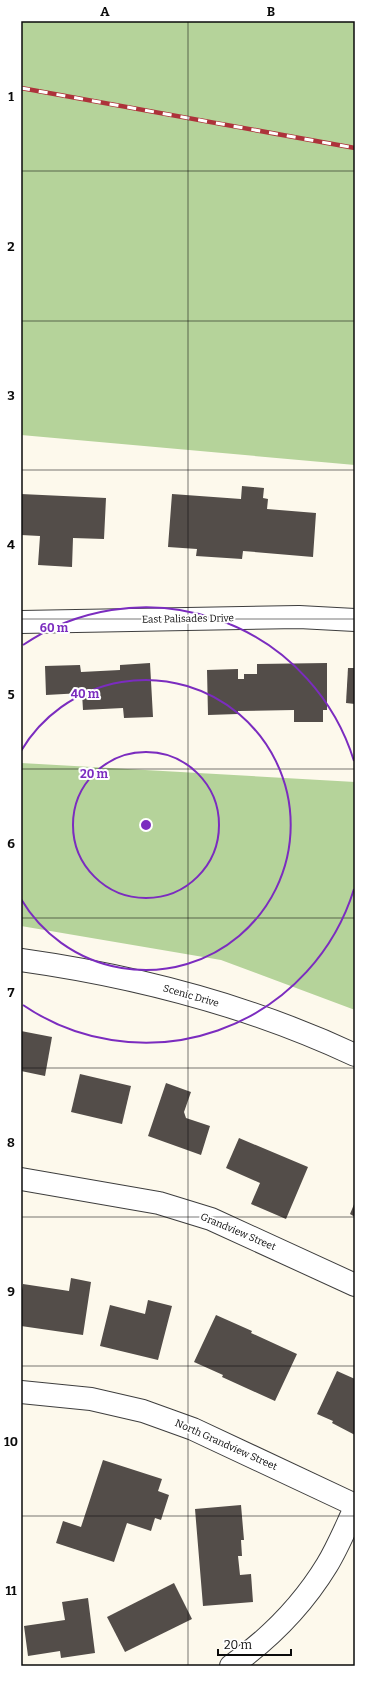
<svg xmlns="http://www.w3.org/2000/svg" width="376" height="1687" viewBox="0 0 376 1687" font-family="Bitter,serif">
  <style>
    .forest { fill: #b5d39a }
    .building { fill: #534d49 }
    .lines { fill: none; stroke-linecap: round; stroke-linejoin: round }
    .street-casing { stroke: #3e3e3e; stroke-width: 24 }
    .street { stroke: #fff; stroke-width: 22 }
    .rail-casing { stroke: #ad323a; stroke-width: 4.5 }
    .rail { stroke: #fff; stroke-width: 3; stroke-dasharray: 9; stroke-linecap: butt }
    .grid { fill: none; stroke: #0b0b0b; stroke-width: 1; stroke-opacity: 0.55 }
    .ring { fill: none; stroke: #7b2cbf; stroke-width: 2 }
    .labels { text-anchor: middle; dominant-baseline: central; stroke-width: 4; stroke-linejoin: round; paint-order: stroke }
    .street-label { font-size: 10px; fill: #0b0b0b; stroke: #fff }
    .centre { fill: #7b2cbf; stroke: #fff; stroke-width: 2 }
    .ring-label { font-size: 12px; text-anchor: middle; font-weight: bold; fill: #7b2cbf; stroke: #fff; stroke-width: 4; stroke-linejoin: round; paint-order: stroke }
    .neatline { fill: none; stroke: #0b0b0b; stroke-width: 1.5 }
    .grid-label { font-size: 13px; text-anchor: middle; font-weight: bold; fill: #0b0b0b }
  </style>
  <rect width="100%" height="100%" fill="#fdf9ec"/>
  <g class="forest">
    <polygon points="21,21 355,21 355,465 21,435"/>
    <polygon points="21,763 355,782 355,1010 221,960 21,926"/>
  </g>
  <g class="building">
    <polygon points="242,486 264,488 263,498 268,499 267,509 316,513 313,557 243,551 242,559 196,556 197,549 168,547 172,494 241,499"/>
    <polygon points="21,494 106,498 104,539 73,538 72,567 38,565 40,536 21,535"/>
    <polygon points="150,663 153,717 124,718 123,708 83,710 82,693 46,695 45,666 80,665 81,672 120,670 120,665"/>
    <polygon points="327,663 327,710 323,710 323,722 294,722 294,710 238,711 238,714 208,715 207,670 238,669 238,679 244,679 244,674 257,674 257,664"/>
    <polygon points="348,668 355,668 355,704 346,703"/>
    <polygon points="21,1031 52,1037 45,1076 21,1071"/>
    <polygon points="80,1074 131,1086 122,1124 71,1112"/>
    <polygon points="166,1083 191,1092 184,1112 186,1118 210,1126 201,1155 148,1136"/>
    <polygon points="239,1138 308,1167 286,1219 251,1204 260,1183 226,1168"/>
    <polygon points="355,1202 355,1217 350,1214"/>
    <polygon points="71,1278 91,1282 83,1335 21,1326 21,1297 23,1284 69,1291"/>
    <polygon points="148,1300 172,1306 158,1360 100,1346 110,1305 145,1314"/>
    <polygon points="216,1315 252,1331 251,1333 297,1354 275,1401 222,1377 223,1375 194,1362"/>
    <polygon points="337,1371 355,1379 355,1435 332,1423 333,1421 317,1414"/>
    <polygon points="103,1460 162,1479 158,1491 169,1495 161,1520 155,1518 151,1531 127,1523 114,1562 56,1543 63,1521 81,1527"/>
    <polygon points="241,1505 244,1540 241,1540 242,1556 238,1556 240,1575 251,1574 253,1602 203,1606 195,1509"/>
    <polygon points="174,1583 192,1619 125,1652 107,1617"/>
    <polygon points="88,1598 95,1653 61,1658 60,1651 28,1656 24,1626 65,1620 62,1602"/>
  </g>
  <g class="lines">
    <g class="street-casing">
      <g id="street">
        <polyline points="21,622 299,617 355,620"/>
        <path d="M21 960C135 976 250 1006 355 1055"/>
        <polyline points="21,1179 159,1203 211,1219 355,1285"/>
        <polyline points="21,1392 91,1399 143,1411 193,1429 355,1505"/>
        <path d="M231 1666C269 1639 302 1606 327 1565 338 1547 346 1527 355 1508"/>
      </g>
    </g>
    <use href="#street" class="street"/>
    <g class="rail-casing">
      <polyline id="rail" points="21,88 355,148"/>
    </g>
    <use href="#rail" class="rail"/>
  </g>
  <path class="grid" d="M188 21V1666M21 171H355M21 321H355M21 470H355M21 619H355M21 769H355M21 918H355M21 1068H355M21 1217H355M21 1366H355M21 1516H355"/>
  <g class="ring">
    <circle cx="146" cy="825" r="73"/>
    <path d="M21 751A145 145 0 1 1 21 899"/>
    <path d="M354 889A218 218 0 0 1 23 1005M23 645A218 218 0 0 1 354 761"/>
  </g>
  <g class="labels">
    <g class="street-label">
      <text transform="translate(188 619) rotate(-1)">East Palisades Drive</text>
      <text transform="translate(191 996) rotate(16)">Scenic Drive</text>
      <text transform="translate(238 1232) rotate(23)">Grandview Street</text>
      <text transform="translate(226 1445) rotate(24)">North Grandview Street</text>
    </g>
  </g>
  <circle cx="146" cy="825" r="6" class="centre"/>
  <g class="ring-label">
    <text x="54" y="632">60 m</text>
    <text x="85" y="698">40 m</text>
    <text x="94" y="778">20 m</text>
  </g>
  <rect width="376" height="1687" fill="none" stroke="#ffffff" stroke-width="44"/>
  <path d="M218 1649v6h73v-6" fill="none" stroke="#0b0b0b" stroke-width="2"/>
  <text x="224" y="1649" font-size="12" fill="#0b0b0b" stroke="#ffffff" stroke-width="3" paint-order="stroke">20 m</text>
  <rect x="22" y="22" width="332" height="1643" class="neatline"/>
  <g class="grid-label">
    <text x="105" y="16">A</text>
    <text x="271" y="16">B</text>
    <text x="11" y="101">1</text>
    <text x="11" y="251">2</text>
    <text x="11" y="400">3</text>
    <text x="11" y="549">4</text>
    <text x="11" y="699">5</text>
    <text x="11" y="848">6</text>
    <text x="11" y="997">7</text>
    <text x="11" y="1147">8</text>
    <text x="11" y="1296">9</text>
    <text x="11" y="1446">10</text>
    <text x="11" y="1595">11</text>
  </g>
</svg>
